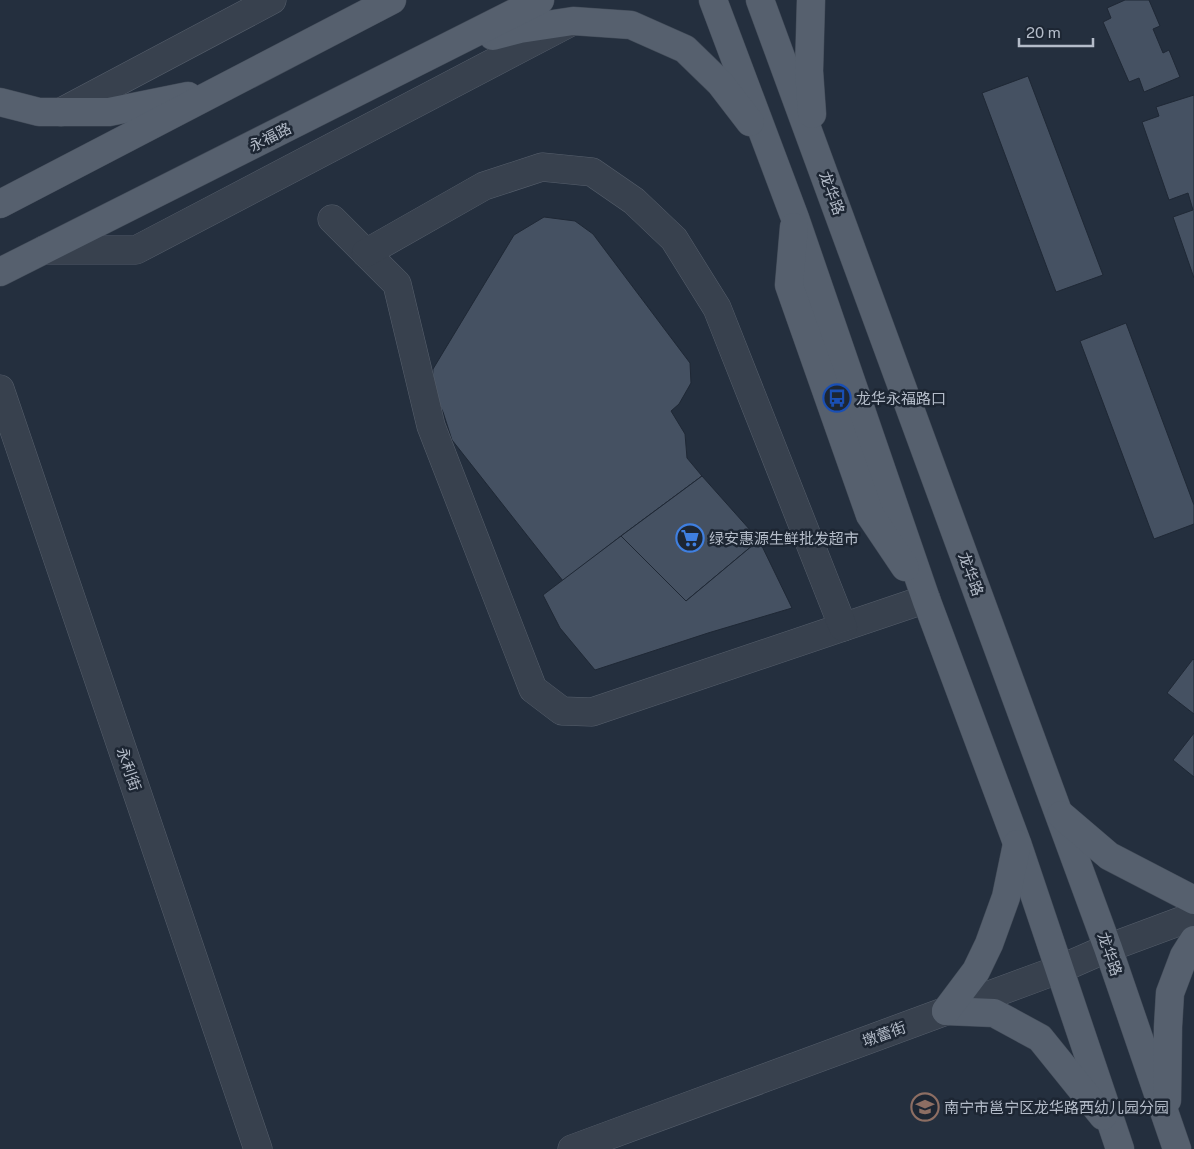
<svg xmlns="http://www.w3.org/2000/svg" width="1194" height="1149" viewBox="0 0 1194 1149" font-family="'Public Sans','Noto Sans SC',sans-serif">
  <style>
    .building { fill: #455162; stroke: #1f2835 }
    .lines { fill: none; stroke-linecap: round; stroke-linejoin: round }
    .minor-casing { stroke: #565f6c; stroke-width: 29 }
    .major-casing { stroke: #414a57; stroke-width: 29 }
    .minor { stroke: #38414e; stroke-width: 28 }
    .major { stroke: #56606e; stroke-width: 28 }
    .labels { text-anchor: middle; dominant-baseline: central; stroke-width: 5; stroke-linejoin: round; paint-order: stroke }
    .street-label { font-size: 15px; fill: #b4bcc9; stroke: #1d2633 }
    .poi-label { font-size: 15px; fill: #b4bcc9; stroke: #1d2633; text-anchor: start }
  </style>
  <rect width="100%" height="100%" fill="#242f3e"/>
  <g class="building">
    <polygon points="1125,0 1149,0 1160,26 1153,29 1163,53 1169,50 1180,77 1144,92 1139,78 1129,82 1103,22 1111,18 1107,8"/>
    <polygon points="1028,76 1103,275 1056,292 982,93"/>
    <polygon points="1194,95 1194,278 1173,217 1193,210 1188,193 1169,200 1142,122 1159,116 1156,107"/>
    <polygon points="544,217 575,221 593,234 690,363 691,383 679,404 671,411 685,434 687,458 702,476 621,536 563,581 452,440 443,412 432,390 433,369 514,235"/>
    <polygon points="1126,323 1194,505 1194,524 1154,539 1080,341"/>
    <polygon points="702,476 759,540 686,601 621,536"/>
    <polygon points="621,536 686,601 759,540 792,608 708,633 595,670 560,628 543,595"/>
    <polygon points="1193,659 1194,660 1194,714 1167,693"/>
    <polygon points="1194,733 1194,777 1173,760"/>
  </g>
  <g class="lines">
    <g class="minor-casing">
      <g id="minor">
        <polyline points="61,112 272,0"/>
        <polyline points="332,219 397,284 431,426 533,689 562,711 592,712 926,599"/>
        <polyline points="44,250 136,250 569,23"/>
        <polyline points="366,253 484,186 542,167 592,172 634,201 674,239 717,308 843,627"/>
        <polyline points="0,389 258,1149"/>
        <polyline points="572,1149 1060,969 1108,948 1194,916"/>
      </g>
    </g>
    <g class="major-casing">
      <g id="major">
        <polyline points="713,0 795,218 926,599 1017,843 1120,1149"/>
        <polyline points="760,0 1108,948 1177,1149"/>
        <polyline points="811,0 809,71 812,114"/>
        <polyline points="493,36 520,29 573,21 631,25 685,49 720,83 750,122"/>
        <polyline points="0,102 39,112 109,112 188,96"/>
        <polyline points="0,204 392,0"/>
        <polyline points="794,227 789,285 870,515 905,567"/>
        <polyline points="0,272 540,0"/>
        <polyline points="1061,815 1109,856 1194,900"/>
        <polyline points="946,1011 994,1013 1040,1038 1103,1116"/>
        <polyline points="946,1011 976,971 989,944 1006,897 1017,844"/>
        <polyline points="1167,1100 1168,1027 1170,993 1184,956 1194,940"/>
      </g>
    </g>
    <use href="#minor" class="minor"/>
    <use href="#major" class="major"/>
  </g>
  <defs>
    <g id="bus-ring" transform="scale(1.4375)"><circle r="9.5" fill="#1d2633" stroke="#1a4fb4" stroke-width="1.5"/><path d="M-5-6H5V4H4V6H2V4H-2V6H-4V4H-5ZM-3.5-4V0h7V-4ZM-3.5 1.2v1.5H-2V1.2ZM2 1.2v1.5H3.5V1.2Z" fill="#1a4fb4"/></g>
    <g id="supermarket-ring" transform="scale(1.4375)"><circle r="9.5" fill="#1d2633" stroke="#3f7fe0" stroke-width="1.5"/><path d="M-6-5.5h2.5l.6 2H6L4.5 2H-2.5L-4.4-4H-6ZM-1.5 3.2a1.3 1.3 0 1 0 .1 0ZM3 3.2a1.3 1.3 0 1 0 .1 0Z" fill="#3f7fe0"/></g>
    <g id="school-ring" transform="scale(1.4375)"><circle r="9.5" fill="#1d2633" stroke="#8d6e63" stroke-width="1.5"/><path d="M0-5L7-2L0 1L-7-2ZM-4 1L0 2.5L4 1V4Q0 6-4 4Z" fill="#8d6e63"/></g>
  </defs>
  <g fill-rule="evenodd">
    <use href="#bus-ring" x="837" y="398"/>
    <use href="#supermarket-ring" x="690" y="538"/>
    <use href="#school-ring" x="925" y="1107"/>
  </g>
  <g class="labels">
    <g class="street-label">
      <text transform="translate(270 137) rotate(-27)">永福路</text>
      <text transform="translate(832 193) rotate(70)">龙华路</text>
      <text transform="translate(971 574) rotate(70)">龙华路</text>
      <text transform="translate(129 769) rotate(71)">永利街</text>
      <text transform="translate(1110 954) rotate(71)">龙华路</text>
      <text transform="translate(884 1034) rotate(-20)">墩蕾街</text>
    </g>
    <g class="poi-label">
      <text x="856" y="398">龙华永福路口</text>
      <text x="709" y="538">绿安惠源生鲜批发超市</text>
      <text x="944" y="1107">南宁市邕宁区龙华路西幼儿园分园</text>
    </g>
  </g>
  <path d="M1019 38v8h74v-8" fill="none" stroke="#b4bcc9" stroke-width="2.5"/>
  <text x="1026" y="38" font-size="15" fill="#b4bcc9" stroke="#1d2633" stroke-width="4" paint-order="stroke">20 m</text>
</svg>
